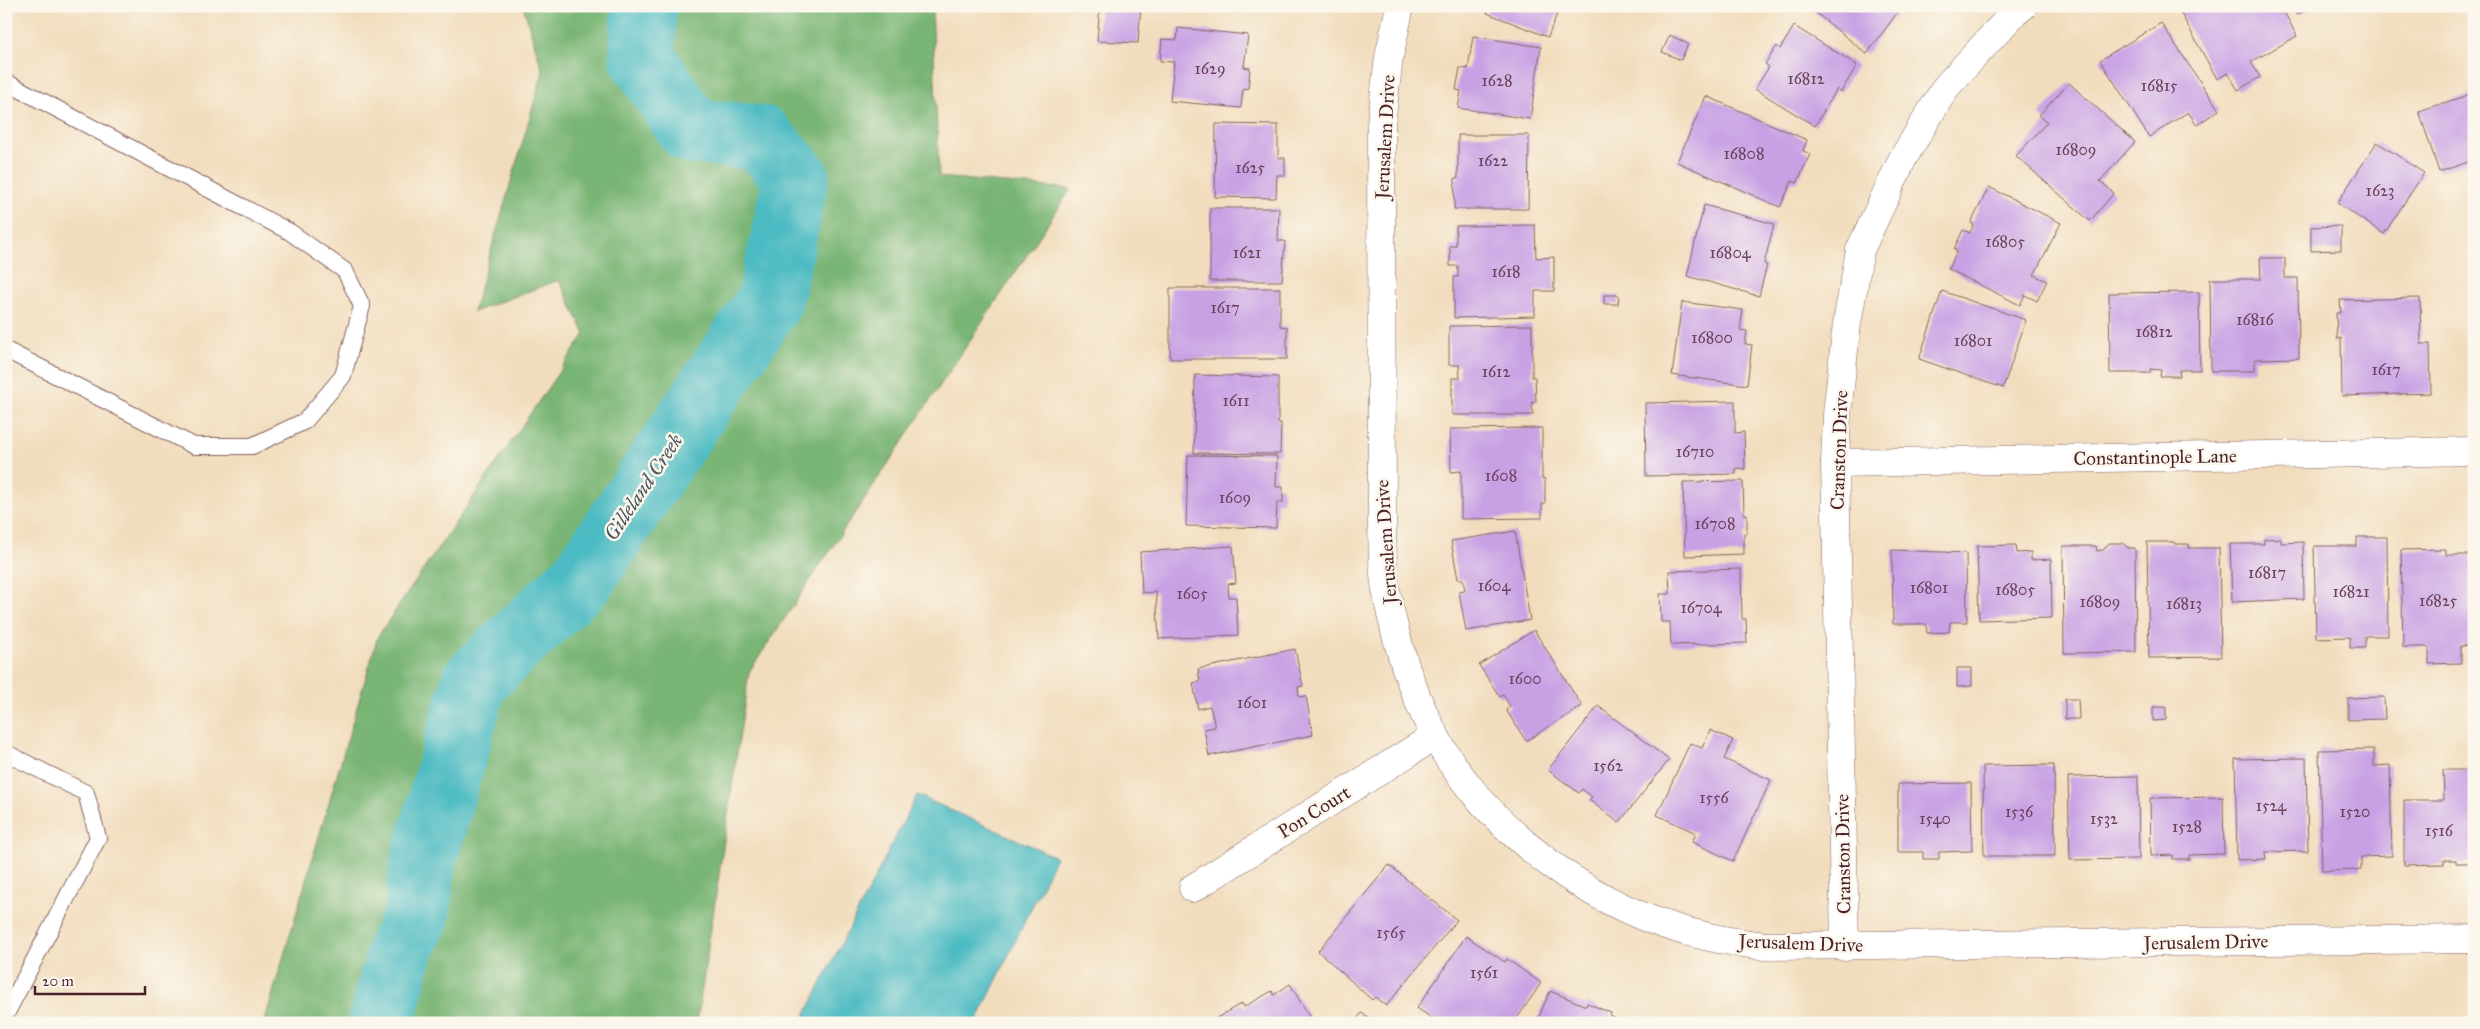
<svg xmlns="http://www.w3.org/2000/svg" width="2480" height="1029" viewBox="0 0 2480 1029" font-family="'IM FELL Great Primer',serif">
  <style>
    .forest { fill: #79b574; stroke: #626a50 }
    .water { fill: #4dbbc3; stroke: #4c6d77 }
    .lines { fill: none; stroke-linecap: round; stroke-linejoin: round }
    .river { stroke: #4dbbc3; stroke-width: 66 }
    .building { fill: #c8a1e4 }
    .service-casing { stroke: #84625e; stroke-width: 18 }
    .minor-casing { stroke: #84625e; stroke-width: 29 }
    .service { stroke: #fff; stroke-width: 16 }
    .minor { stroke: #fff; stroke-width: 28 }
    .labels { text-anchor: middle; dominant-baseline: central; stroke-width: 5; stroke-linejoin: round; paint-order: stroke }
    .number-label { font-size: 16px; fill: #6a4059 }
    .street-label { font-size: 19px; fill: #4a1f2b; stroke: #fbf7ec }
    .water-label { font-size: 20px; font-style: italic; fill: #4b5660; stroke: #fbf7ec }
  </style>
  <rect width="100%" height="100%" fill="#fbf7ec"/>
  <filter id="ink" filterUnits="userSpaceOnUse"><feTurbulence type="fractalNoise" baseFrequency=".02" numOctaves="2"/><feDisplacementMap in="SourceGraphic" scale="10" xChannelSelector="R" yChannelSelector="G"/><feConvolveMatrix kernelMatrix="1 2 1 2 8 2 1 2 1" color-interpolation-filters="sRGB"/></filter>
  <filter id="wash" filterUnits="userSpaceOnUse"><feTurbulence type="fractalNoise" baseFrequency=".0096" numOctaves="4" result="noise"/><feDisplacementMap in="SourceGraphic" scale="20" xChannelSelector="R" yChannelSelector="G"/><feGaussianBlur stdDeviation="1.12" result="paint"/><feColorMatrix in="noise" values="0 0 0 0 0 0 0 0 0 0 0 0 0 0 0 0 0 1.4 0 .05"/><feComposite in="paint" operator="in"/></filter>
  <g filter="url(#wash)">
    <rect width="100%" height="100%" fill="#f1ddbd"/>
    <polygon class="forest" points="523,6 932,6 939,177 1071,189 749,672 697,1023 264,1023 378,636 585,334 559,280 473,312 543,72"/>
    <polygon class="water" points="917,795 1056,857 976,1023 801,1023"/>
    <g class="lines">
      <polyline class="river" points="381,1023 400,950 417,916 422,866 475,680 581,580 770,300 796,177 761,138 691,131 642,57 644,6"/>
    </g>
    <g id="blocks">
      <g class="building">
        <polygon points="1100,6 1141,6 1138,43 1097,41"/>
        <polygon points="1490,6 1560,6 1548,37 1487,13"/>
        <polygon points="1812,6 1902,6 1867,54 1810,8"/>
        <polygon points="2181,6 2281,6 2297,36 2251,62 2260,77 2238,90 2228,73 2217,79 2178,8"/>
        <polygon points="2293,6 2313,6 2297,15"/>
        <polygon points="2161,23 2219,110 2197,125 2188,112 2149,137 2100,60"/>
        <polygon points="1794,26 1857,65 1841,92 1837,89 1815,126 1755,89 1769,67 1765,64 1777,46 1780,49"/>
        <polygon points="1178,28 1248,35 1244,67 1250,68 1248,89 1243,88 1241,108 1170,101 1174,62 1160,61 1162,39 1177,40"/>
        <polygon points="1670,35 1688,44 1681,60 1662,52"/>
        <polygon points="1473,36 1541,47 1530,119 1458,108 1461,91 1456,90 1460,68 1468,69"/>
        <polygon points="2069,83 2135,142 2100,181 2114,193 2090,221 2016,156 2047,122 2039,115"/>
        <polygon points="2474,93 2474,160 2439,172 2419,111"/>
        <polygon points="1706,96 1807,140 1803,151 1810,154 1797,183 1792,181 1780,207 1677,162"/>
        <polygon points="1216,124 1278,125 1278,158 1285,158 1285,175 1277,175 1276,198 1215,197"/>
        <polygon points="1458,135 1529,135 1528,209 1454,209 1455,178 1458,178"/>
        <polygon points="2377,142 2424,173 2384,234 2337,203"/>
        <polygon points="1989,187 2061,223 2034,275 2047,281 2037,301 2025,295 2020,305 1948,269 1957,251 1954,249 1963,230 1970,233 1974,224 1971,223"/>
        <polygon points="1704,205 1774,224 1764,264 1767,265 1759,296 1687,276"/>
        <polygon points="1210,208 1279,208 1278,241 1285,241 1282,281 1210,281"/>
        <polygon points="1535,225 1536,258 1554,257 1554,291 1535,291 1535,316 1454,318 1454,277 1458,277 1458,266 1450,266 1450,246 1456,246 1456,226"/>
        <polygon points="2341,226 2341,250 2311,251 2311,227"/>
        <polygon points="2260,258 2285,258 2285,278 2298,278 2299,358 2255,359 2255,371 2211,371 2210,279 2261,279"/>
        <polygon points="1170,288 1280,288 1280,326 1287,327 1287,359 1170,359"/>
        <polygon points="1942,291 2026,320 2003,388 1919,359"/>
        <polygon points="2199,292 2200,370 2179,370 2180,376 2160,376 2161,370 2150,369 2150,373 2110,373 2109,293"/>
        <polygon points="1604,295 1619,295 1618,304 1604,304"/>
        <polygon points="2420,298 2421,344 2430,344 2431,393 2342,396 2341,338 2337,339 2336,313 2341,313 2340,300"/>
        <polygon points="1682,302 1743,310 1740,330 1747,331 1745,344 1752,345 1747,385 1672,375"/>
        <polygon points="1532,325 1532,377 1535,377 1536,402 1532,402 1533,415 1452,415 1452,378 1460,378 1459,365 1449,365 1449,326"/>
        <polygon points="1195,375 1278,377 1278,423 1281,423 1280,454 1194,453"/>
        <polygon points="1735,401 1735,433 1744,432 1745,469 1736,468 1736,474 1646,476 1645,403"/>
        <polygon points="1542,428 1542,479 1545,479 1545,504 1542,504 1542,518 1461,519 1461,471 1451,472 1450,429"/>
        <polygon points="1188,455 1277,456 1276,487 1283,487 1283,502 1277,502 1276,528 1186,526"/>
        <polygon points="1743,481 1744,514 1747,514 1747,533 1744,533 1744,554 1685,556 1683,482"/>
        <polygon points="1515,531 1530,620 1466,631 1459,592 1465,591 1463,579 1458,579 1451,541"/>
        <polygon points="2357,537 2387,537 2388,636 2365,636 2365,648 2350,648 2350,637 2316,638 2314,546 2357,546"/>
        <polygon points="2281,538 2281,543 2303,542 2304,599 2232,602 2230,544 2264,544 2264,539"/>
        <polygon points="2147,542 2174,542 2175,544 2189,544 2189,548 2219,548 2221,657 2149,658"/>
        <polygon points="2109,543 2123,543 2128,548 2135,548 2136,652 2064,653 2063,546 2096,546 2097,551 2103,550"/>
        <polygon points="2016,545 2017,553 2031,552 2031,560 2051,559 2052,618 1979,620 1977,546"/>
        <polygon points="1233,546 1236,583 1228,584 1229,597 1236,597 1238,635 1159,639 1156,592 1142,593 1140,552"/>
        <polygon points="2446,549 2446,555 2474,555 2474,645 2461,646 2461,663 2429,664 2429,647 2403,647 2401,550"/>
        <polygon points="1892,550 1966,553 1967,622 1950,622 1949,632 1927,633 1926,624 1893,624"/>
        <polygon points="1741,569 1742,619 1746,619 1747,643 1671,645 1670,622 1661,622 1660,594 1670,594 1669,571"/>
        <polygon points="1534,630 1582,706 1526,741 1506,710 1510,706 1503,695 1500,697 1479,665"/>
        <polygon points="1295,649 1303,686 1298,687 1299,697 1306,696 1313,735 1209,756 1204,729 1215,727 1210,706 1198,709 1193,683 1200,682 1198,669"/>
        <polygon points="1957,668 1972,668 1972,686 1957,687"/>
        <polygon points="2384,697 2385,719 2348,720 2348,698"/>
        <polygon points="2065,699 2078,699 2079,719 2065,719"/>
        <polygon points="1598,706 1669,760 1619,823 1589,800 1592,797 1582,789 1579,793 1548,770"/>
        <polygon points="2153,707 2166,707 2166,720 2153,721"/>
        <polygon points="1710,730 1733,740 1724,759 1771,780 1733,861 1692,842 1696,833 1657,815 1690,743 1702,748"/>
        <polygon points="2374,749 2374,766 2390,765 2392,856 2361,857 2361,870 2322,871 2319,750"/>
        <polygon points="2306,758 2308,851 2265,852 2266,859 2237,860 2235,759"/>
        <polygon points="2054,765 2055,856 1984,856 1983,766"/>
        <polygon points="2443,770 2474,770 2474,863 2456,863 2456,860 2444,860 2444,864 2404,865 2404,800 2444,800"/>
        <polygon points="2138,776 2139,859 2070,860 2068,777"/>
        <polygon points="1971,783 1972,851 1939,852 1939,859 1923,859 1923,852 1898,852 1898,784"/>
        <polygon points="2223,797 2224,854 2189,855 2189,859 2173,859 2173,855 2151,856 2150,798"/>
        <polygon points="1389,865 1457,920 1386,1006 1375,997 1372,1000 1318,951"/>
        <polygon points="1466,936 1505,962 1507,959 1541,983 1514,1023 1439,1023 1417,1008"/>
        <polygon points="1290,984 1313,1023 1208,1023 1242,1003 1244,1007 1272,991 1274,995"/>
        <polygon points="1550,991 1586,1006 1587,1003 1611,1013 1610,1016 1625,1023 1536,1023"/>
        <polygon points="1362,1013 1373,1023 1353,1023"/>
      </g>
    </g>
  </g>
  <g filter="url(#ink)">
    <use href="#blocks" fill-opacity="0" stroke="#84625e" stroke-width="1"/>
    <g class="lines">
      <g class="service-casing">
        <g id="service">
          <polyline points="6,82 290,232 345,271 362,306 343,376 305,421 252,446 194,446 6,350"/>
          <polyline points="6,753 86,793 98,838 6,1014"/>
        </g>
      </g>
      <g class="minor-casing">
        <g id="minor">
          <path d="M1400 6 1389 57 1381 124 1382 527C1383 549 1382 574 1387 595 1396 643 1411 690 1434 734 1485 830 1599 914 1705 936 1724 941 1744 943 1764 946L2474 939"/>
          <polyline points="1835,463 2474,451"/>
          <polyline points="1193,888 1435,736"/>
          <polyline points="1845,947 1835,463 1837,414 1847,323 1860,250 1903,158 1946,87 2012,15 2023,6"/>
        </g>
      </g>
      <use href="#service" class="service"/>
      <use href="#minor" class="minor"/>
    </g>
  </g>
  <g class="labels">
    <g class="number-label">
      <text x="1210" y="68">1629</text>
      <text x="1806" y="78">16812</text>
      <text x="1497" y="80">1628</text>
      <text x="2159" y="85">16815</text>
      <text x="2076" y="149">16809</text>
      <text x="1744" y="153">16808</text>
      <text x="1493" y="160">1622</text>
      <text x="1250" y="167">1625</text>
      <text x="2380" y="190">1623</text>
      <text x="2005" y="241">16805</text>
      <text x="1247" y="252">1621</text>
      <text x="1730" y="252">16804</text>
      <text x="1506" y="271">1618</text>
      <text x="1225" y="307">1617</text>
      <text x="2255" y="319">16816</text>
      <text x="2154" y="331">16812</text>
      <text x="1712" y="337">16800</text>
      <text x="1973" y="340">16801</text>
      <text x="2386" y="369">1617</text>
      <text x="1496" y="371">1612</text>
      <text x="1236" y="400">1611</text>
      <text x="1695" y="451">16710</text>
      <text x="1501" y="475">1608</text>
      <text x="1235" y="497">1609</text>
      <text x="1715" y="523">16708</text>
      <text x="2267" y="572">16817</text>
      <text x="1494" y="585">1604</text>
      <text x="1929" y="587">16801</text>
      <text x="2015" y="589">16805</text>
      <text x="2351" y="591">16821</text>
      <text x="1192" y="593">1605</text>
      <text x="2438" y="600">16825</text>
      <text x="2100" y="601">16809</text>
      <text x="2184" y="603">16813</text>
      <text x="1701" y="607">16704</text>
      <text x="1525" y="678">1600</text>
      <text x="1252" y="702">1601</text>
      <text x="1608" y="765">1562</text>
      <text x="1714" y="797">1556</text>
      <text x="2271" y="805">1524</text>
      <text x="2019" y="811">1536</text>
      <text x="2355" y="811">1520</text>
      <text x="1935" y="818">1540</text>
      <text x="2104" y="818">1532</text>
      <text x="2187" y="826">1528</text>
      <text x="2439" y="830">1516</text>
      <text x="1391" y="932">1565</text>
      <text x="1484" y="972">1561</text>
    </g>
    <g class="street-label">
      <text transform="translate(1385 137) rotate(-87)">Jerusalem Drive</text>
      <text transform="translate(1839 450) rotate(-88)">Cranston Drive</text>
      <text transform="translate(2155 457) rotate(-1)">Constantinople Lane</text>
      <text transform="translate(1386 542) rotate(-94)">Jerusalem Drive</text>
      <text transform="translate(1314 812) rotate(-32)">Pon Court</text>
      <text transform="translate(1843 854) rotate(-91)">Cranston Drive</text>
      <text transform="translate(2206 942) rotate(-1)">Jerusalem Drive</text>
      <text transform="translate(1801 943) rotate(2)">Jerusalem Drive</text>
    </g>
    <g class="water-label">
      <text transform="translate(643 487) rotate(-56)">Gilleland Creek</text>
    </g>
  </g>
  <rect width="2480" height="1029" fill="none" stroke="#fbf7ec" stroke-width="25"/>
  <path d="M35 986v8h110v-8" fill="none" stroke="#4a1f2b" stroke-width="2.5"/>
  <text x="42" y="986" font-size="15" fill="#4a1f2b" stroke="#fbf7ec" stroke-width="4" paint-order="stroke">20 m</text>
</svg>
